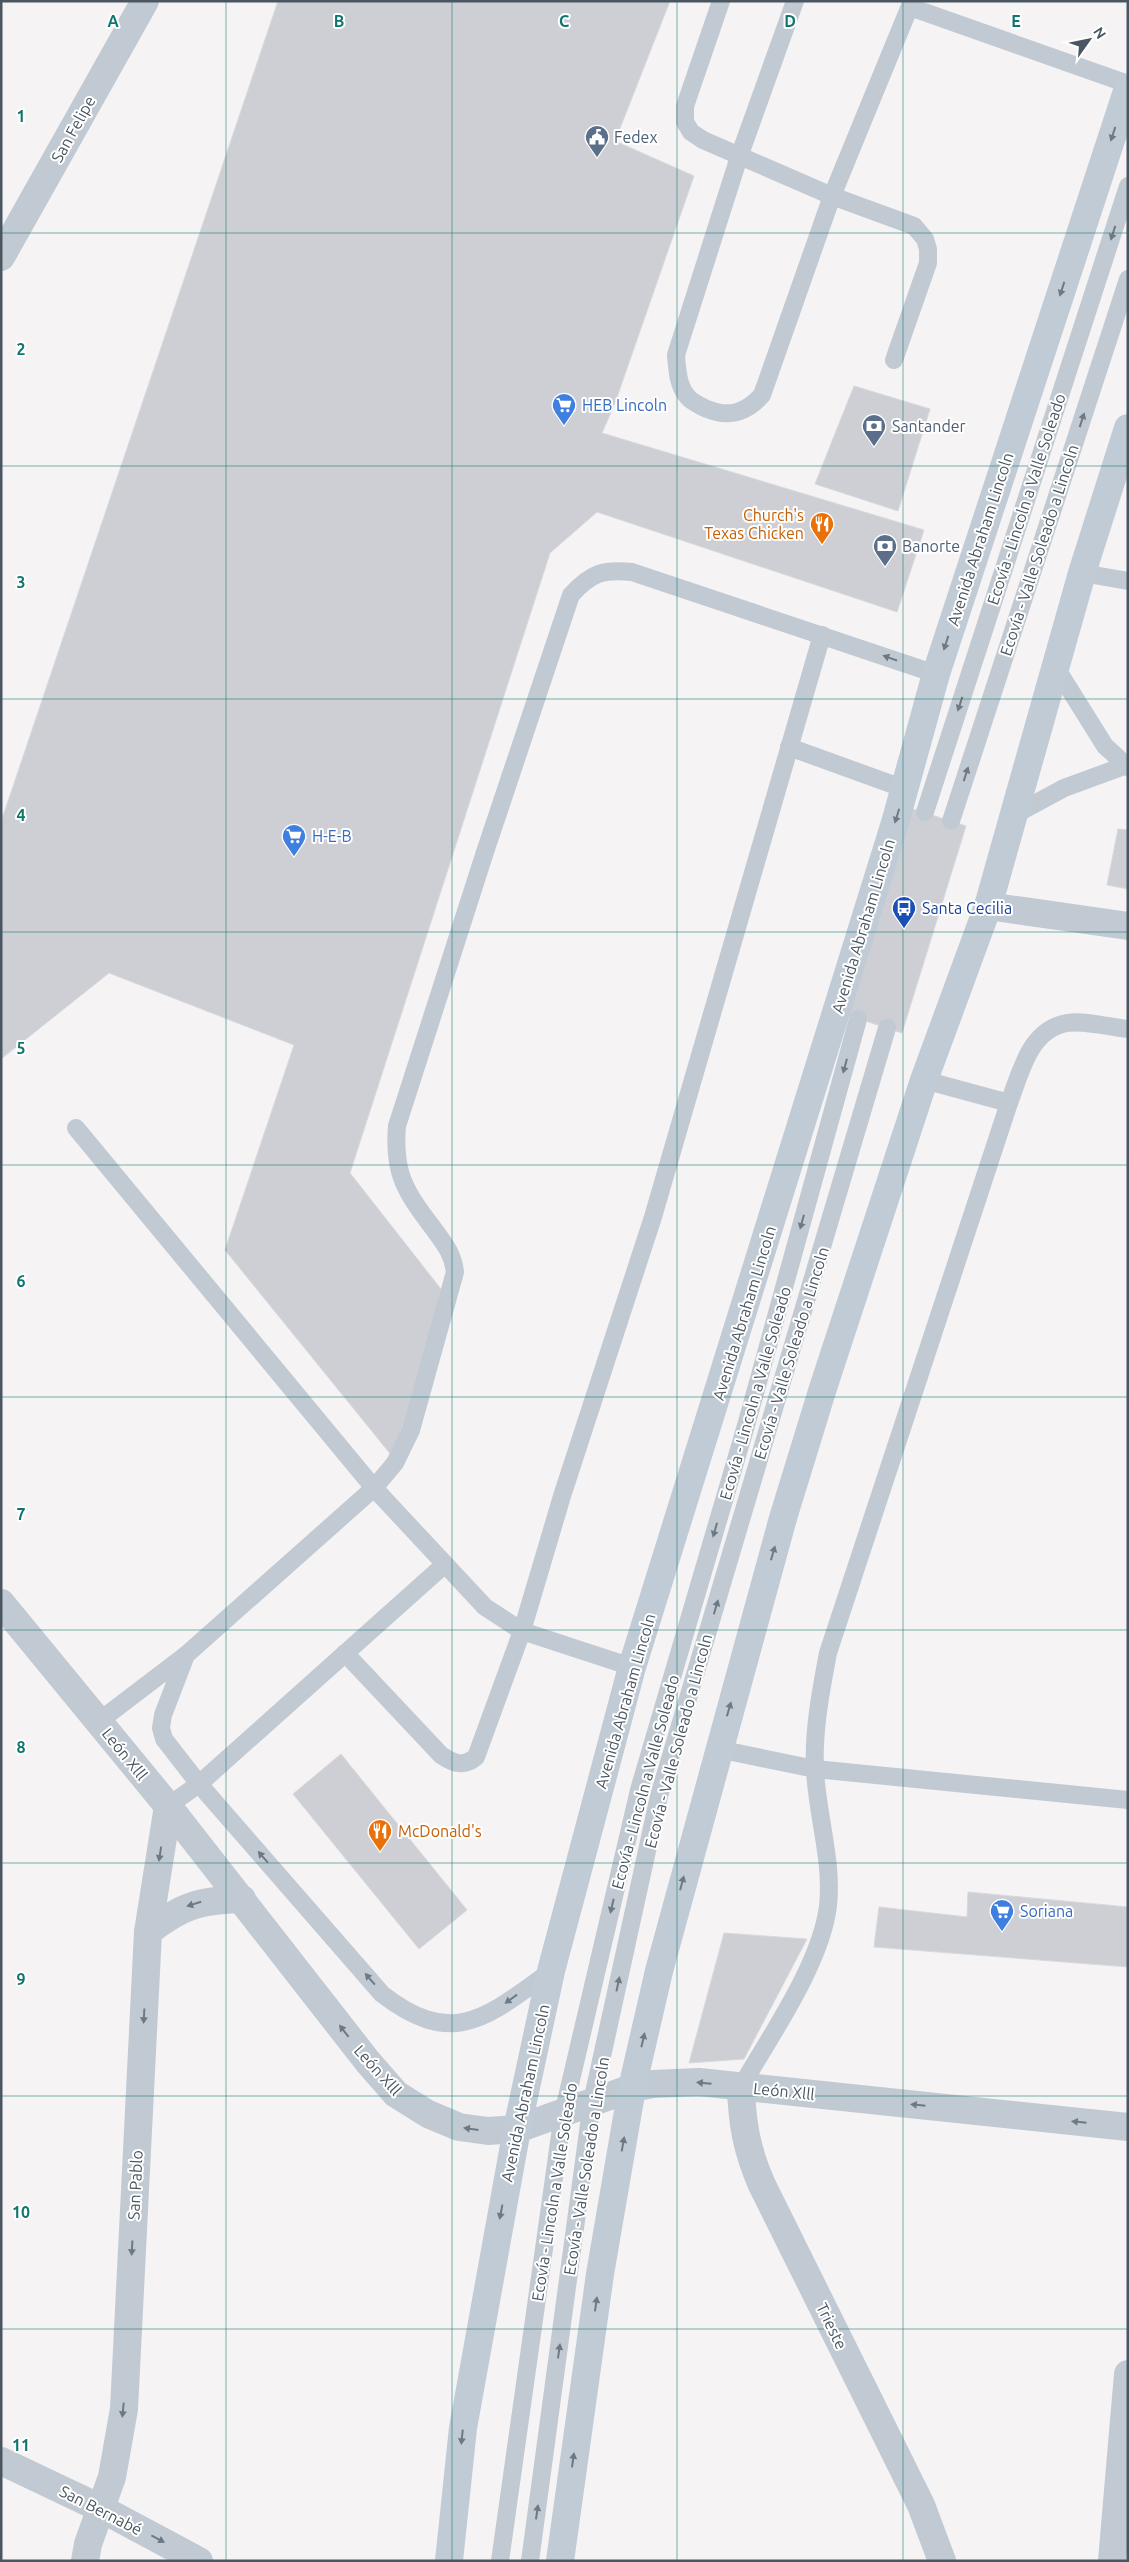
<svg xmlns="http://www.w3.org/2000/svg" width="1129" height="2562" viewBox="0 0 1129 2562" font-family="Ubuntu,sans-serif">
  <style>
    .building { fill: #cdcfd5; stroke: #d7d9de }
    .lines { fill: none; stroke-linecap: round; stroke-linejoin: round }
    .lane { stroke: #c1cad2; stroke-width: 18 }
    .street { stroke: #c1cad2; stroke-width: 28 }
    .secondary { stroke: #c1cbd6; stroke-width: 28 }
    .oneway { fill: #6e7984 }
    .oneway2 { fill: #6e7983 }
    .grid { fill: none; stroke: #0f766e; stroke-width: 1; stroke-opacity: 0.55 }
    .labels { text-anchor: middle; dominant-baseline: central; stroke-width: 4; stroke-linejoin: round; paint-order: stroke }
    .street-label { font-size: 16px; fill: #4a5661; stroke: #fff }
    .service-label { font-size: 16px; fill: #4e5e75; stroke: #fff; text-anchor: start }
    .shop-label { font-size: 16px; fill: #366cbe; stroke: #fff; text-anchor: start }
    .food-label { font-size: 16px; fill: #c56008; stroke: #fff; text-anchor: end }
    .transit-label { font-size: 16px; fill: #164399; stroke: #fff; text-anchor: start }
    .grid-label { font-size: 16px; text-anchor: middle; font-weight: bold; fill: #0f766e; stroke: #fff; stroke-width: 4; stroke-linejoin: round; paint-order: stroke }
  </style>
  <rect width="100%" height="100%" fill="#f5f3f3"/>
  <g class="building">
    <polygon points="278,1 670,1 615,141 694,176 615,403 602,433 924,530 897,612 597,512 550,553 350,1173 448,1298 392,1456 225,1250 294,1045 109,973 1,1059 1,822"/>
    <polygon points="854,386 930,409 898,511 815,484"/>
    <polygon points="910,808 966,826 902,1033 847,1015"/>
    <polygon points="1118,829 1128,830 1128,889 1107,885"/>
    <polygon points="341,1754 467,1910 419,1949 293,1794"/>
    <polygon points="968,1892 1128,1907 1128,1967 874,1947 879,1907 967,1917"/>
    <polygon points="724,1933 807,1939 744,2059 689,2063"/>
  </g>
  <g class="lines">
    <g class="lane">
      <polyline points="721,1 685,106 685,122 691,132 703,140 832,196 914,226 925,239 928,249 928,263 894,360"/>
      <path d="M795 1 739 157 676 355C677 368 678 386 687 396 691 402 701 406 707 409 729 418 746 413 762 395L832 196 912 1"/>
      <polyline points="910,7 1128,84"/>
      <polyline points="1082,573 1128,581"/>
      <polyline points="1055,666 1105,746 1128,767"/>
      <polyline points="789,747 905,789"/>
      <polyline points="925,812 1128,186"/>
      <polyline points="1014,815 1064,788 1124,766"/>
      <polyline points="951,821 1128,279"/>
      <polyline points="924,1080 1009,1103"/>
      <polyline points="76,1128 374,1488 485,1607 522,1631 632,1667"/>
      <path d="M345 1653 441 1755C454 1764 464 1767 476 1757L522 1631 562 1496 653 1217 822 635"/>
      <path d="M186 1655 163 1715 161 1728 164 1739 199 1784 382 1994C454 2050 488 2016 551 1971"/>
      <path d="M98 1722 186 1655 374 1488 395 1463 411 1430 455 1272C453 1253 443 1242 433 1228 405 1191 393 1173 397 1126L485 852 571 595C591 573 603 569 632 572L936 674"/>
      <polyline points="718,1749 815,1769 1128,1800"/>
      <polyline points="168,1806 199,1784 444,1565"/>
      <path d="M741 2087C770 2036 821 1964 828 1906 833 1861 817 1815 815 1770 813 1731 821 1690 828 1653L1009 1103C1021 1072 1029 1030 1067 1023 1085 1020 1109 1027 1128 1029"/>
      <polyline points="500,2561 563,2114 639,1790 747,1422 858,1019"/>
      <polyline points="530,2561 592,2102 659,1796 887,1028"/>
    </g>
    <g class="street">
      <polyline points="1,257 145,1"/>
      <polyline points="988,906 1128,926"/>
      <polyline points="1,1603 168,1806 368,2062 396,2094 428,2114 459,2127 488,2131 517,2129 632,2088 653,2084 699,2082 1128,2127"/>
      <path d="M148 1932C181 1906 200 1900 242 1899"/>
      <path d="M741 2087C742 2124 747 2151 762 2185L921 2505 942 2561"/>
      <polyline points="1,2461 100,2508 199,2561"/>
      <polyline points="85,2561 88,2544 112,2477 124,2409 148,1932 168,1806"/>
      <polyline points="1112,2561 1128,2374"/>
    </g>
    <g class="secondary">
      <polyline points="449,2561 463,2428 517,2129 551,1971 632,1667 895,823 936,674 1128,88"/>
      <polyline points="560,2561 600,2274 632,2088 659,1971 783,1518 823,1388 924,1080 988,906 1082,573 1128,428"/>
    </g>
  </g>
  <defs><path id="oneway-solid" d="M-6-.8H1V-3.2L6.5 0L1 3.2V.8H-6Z" transform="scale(1.25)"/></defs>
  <g class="oneway">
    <use href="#oneway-solid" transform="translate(1113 134) rotate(108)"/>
    <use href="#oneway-solid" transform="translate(1062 289) rotate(108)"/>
    <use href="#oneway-solid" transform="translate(946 643) rotate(108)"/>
    <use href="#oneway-solid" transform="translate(897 816) rotate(107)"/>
    <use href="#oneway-solid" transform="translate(773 1553) rotate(-74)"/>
    <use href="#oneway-solid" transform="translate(729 1709) rotate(-74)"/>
    <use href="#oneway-solid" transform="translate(682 1883) rotate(-75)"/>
    <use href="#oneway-solid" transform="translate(643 2040) rotate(-77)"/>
    <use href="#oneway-solid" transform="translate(623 2144) rotate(-80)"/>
    <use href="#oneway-solid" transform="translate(501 2212) rotate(101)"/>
    <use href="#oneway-solid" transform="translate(596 2304) rotate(-82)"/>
    <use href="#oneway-solid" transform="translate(462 2437) rotate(96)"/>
    <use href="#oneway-solid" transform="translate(573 2460) rotate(-82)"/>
  </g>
  <g class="oneway2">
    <use href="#oneway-solid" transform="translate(1113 233) rotate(108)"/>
    <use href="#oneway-solid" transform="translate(1082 420) rotate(-72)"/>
    <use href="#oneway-solid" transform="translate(890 658) rotate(-161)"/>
    <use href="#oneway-solid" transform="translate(960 704) rotate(108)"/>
    <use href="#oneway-solid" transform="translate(966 774) rotate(-72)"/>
    <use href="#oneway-solid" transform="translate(845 1066) rotate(105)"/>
    <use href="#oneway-solid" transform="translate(802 1222) rotate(105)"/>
    <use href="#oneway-solid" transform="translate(715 1530) rotate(106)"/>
    <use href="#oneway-solid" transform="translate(716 1607) rotate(-73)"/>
    <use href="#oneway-solid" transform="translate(160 1854) rotate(99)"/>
    <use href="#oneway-solid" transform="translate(263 1857) rotate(-131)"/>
    <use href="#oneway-solid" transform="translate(194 1904) rotate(163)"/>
    <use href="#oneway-solid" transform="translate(612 1906) rotate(103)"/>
    <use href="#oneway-solid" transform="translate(370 1979) rotate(-131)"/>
    <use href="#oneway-solid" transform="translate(618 1984) rotate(-78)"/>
    <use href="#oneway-solid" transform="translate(511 1999) rotate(144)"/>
    <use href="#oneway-solid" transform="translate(144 2016) rotate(93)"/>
    <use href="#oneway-solid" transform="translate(344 2031) rotate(-128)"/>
    <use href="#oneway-solid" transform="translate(704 2083) rotate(-175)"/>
    <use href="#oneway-solid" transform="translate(918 2105) rotate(-174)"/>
    <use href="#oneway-solid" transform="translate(1079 2122) rotate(-174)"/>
    <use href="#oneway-solid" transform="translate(471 2129) rotate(-172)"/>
    <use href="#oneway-solid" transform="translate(132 2248) rotate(93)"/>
    <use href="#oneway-solid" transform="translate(559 2351) rotate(-82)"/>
    <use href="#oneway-solid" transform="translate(123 2410) rotate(96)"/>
    <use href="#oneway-solid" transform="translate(537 2512) rotate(-82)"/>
    <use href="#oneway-solid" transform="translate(158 2539) rotate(28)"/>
  </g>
  <path class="grid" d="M226 1V2561M452 1V2561M677 1V2561M903 1V2561M1 233H1128M1 466H1128M1 699H1128M1 932H1128M1 1165H1128M1 1397H1128M1 1630H1128M1 1863H1128M1 2096H1128M1 2329H1128"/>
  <defs>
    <g id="civic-pin" transform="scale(1.25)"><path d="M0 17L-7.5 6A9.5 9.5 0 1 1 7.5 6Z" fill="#5c6f8a" stroke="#fff"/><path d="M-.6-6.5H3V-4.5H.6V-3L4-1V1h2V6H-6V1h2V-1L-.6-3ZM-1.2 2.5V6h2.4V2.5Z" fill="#fff"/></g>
    <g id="supermarket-pin" transform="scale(1.25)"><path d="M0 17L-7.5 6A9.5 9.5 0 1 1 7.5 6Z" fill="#3f7fe0" stroke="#fff"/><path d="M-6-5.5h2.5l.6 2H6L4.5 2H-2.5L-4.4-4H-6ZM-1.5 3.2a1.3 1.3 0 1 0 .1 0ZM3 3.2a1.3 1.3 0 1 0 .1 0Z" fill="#fff"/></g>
    <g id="bank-pin" transform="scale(1.25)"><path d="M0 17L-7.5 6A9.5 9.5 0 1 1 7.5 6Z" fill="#5c6f8a" stroke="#fff"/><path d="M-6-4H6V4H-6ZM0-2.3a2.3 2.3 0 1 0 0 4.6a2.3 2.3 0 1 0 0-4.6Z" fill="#fff"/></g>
    <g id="restaurant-pin" transform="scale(1.25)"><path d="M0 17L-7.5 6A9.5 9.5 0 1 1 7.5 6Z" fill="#e8710a" stroke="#fff"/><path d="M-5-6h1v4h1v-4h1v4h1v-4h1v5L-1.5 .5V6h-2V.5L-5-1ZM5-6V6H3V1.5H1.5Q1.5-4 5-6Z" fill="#fff"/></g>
    <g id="bus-pin" transform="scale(1.25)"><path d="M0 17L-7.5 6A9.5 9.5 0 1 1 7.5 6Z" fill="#1a4fb4" stroke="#fff"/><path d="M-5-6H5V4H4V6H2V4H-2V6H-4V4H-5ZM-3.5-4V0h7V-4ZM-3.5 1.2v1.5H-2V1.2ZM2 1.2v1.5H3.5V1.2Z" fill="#fff"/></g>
  </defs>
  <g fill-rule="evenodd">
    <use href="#civic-pin" x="597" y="137"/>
    <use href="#supermarket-pin" x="564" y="405"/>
    <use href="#bank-pin" x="874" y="426"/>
    <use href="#restaurant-pin" x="822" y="524"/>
    <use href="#bank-pin" x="885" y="546"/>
    <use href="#supermarket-pin" x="294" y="836"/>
    <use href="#bus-pin" x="904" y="908"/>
    <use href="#restaurant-pin" x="380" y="1831"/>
    <use href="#supermarket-pin" x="1002" y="1911"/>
  </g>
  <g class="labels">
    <g class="street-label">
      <text transform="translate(73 129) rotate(-61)">San Felipe</text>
      <text transform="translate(1026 499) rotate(-72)">Ecovía - Lincoln a Valle Soleado</text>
      <text transform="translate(980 539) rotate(-72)">Avenida Abraham Lincoln</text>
      <text transform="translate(1039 550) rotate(-72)">Ecovía - Valle Soleado a Lincoln</text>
      <text transform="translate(863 926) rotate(-73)">Avenida Abraham Lincoln</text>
      <text transform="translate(744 1313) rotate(-73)">Avenida Abraham Lincoln</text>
      <text transform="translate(791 1353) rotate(-73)">Ecovía - Valle Soleado a Lincoln</text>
      <text transform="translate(755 1393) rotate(-74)">Ecovía - Lincoln a Valle Soleado</text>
      <text transform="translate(625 1701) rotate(-74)">Avenida Abraham Lincoln</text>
      <text transform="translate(678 1741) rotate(-75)">Ecovía - Valle Soleado a Lincoln</text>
      <text transform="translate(125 1754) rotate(51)">León Xlll</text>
      <text transform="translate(645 1782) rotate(-75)">Ecovía - Lincoln a Valle Soleado</text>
      <text transform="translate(378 2070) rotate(48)">León Xlll</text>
      <text transform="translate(784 2091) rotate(6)">León Xlll</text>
      <text transform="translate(525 2093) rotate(-78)">Avenida Abraham Lincoln</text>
      <text transform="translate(586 2166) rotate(-81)">Ecovía - Valle Soleado a Lincoln</text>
      <text transform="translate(135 2185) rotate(-87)">San Pablo</text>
      <text transform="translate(554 2192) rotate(-81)">Ecovía - Lincoln a Valle Soleado</text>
      <text transform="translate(832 2326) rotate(64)">Trieste</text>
      <text transform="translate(101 2510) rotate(27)">San Bernabé</text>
    </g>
    <g class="service-label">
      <text x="614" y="137">Fedex</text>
      <text x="892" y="426">Santander</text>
      <text x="902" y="546">Banorte</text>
    </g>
    <g class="shop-label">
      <text x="582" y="405">HEB Lincoln</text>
      <text x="312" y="836">H-E-B</text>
      <text x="1020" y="1911">Soriana</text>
    </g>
    <g class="food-label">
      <text x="804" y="515">Church's<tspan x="804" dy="18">Texas Chicken</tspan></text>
      <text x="398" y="1831" text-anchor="start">McDonald's</text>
    </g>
    <g class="transit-label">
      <text x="922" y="908">Santa Cecilia</text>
    </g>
  </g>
  <g class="grid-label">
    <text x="113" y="27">A</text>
    <text x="339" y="27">B</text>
    <text x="564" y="27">C</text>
    <text x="790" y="27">D</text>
    <text x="1016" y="27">E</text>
    <text x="21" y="122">1</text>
    <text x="21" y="355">2</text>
    <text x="21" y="588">3</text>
    <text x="21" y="821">4</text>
    <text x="21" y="1054">5</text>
    <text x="21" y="1287">6</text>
    <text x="21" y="1520">7</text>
    <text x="21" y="1753">8</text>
    <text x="21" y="1985">9</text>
    <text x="21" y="2218">10</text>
    <text x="21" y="2451">11</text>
  </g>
  <rect width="1129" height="2562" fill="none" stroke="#4a5661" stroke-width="5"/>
  <g transform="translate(1089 40) rotate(57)" stroke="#ffffff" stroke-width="4" paint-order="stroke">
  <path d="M0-4L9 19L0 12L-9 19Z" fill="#4a5661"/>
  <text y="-8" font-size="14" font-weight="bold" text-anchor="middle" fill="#4a5661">N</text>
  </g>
</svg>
